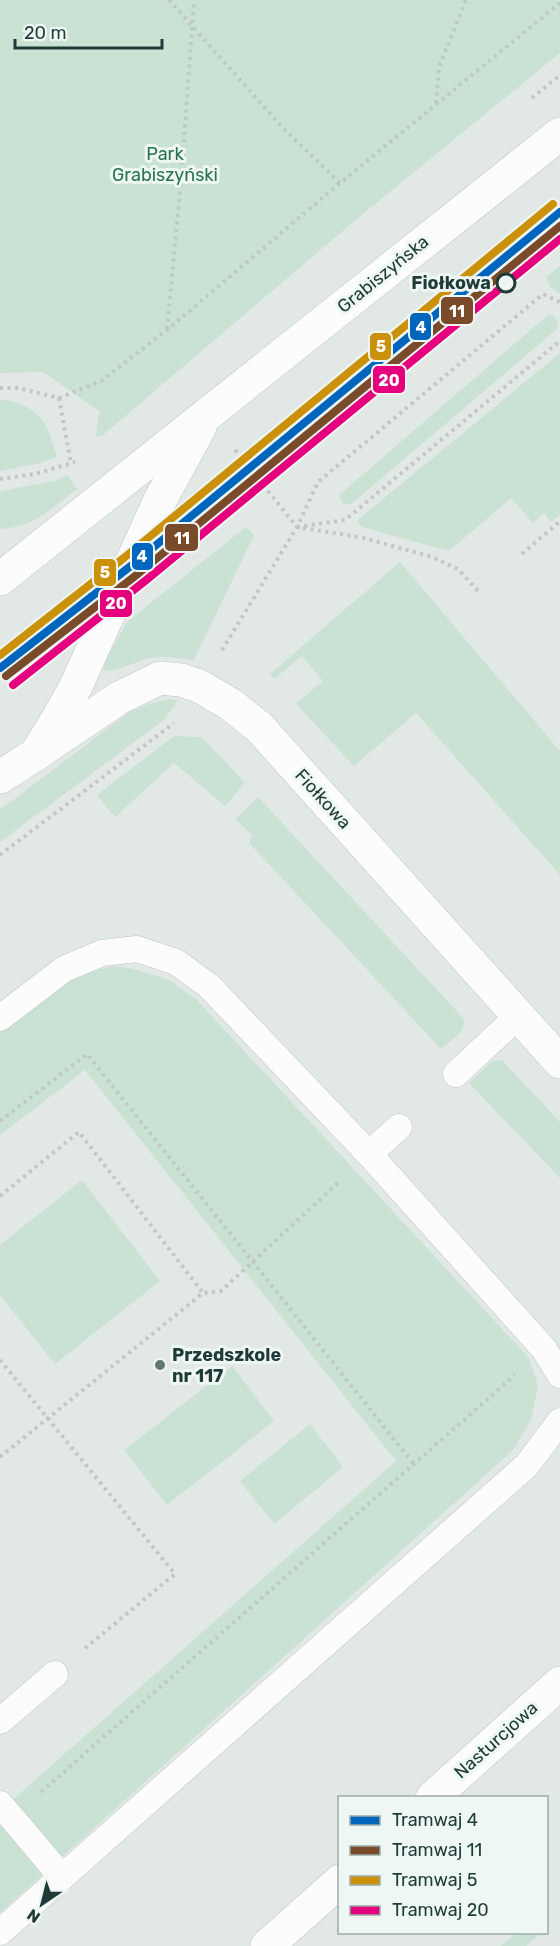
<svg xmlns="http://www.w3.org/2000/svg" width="560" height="1946" viewBox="0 0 560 1946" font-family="Rubik,sans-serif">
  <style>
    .green { fill: #cae2d4 }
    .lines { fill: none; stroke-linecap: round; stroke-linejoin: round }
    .service-casing { stroke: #bfc5c3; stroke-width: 27 }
    .minor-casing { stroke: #bfc5c3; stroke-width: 34 }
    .secondary-casing { stroke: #bdc6c3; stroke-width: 34 }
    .path { stroke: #bfc8c7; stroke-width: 4; stroke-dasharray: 3 4.5; stroke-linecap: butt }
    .service { stroke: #fbfcfb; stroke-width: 26 }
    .minor { stroke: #fbfcfb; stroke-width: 33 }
    .secondary { stroke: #fbfcfb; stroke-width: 33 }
    .tram-1-casing { stroke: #eff7f4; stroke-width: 12 }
    .tram-2-casing { stroke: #eff7f4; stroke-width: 12 }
    .tram-3-casing { stroke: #eff7f4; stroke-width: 12 }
    .tram-4-casing { stroke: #eff7f4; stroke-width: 12 }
    .tram-1 { stroke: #0065bd; stroke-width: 8 }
    .tram-2 { stroke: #7a4b2a; stroke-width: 8 }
    .tram-3 { stroke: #cc910b; stroke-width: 8 }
    .tram-4 { stroke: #e5007d; stroke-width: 8 }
    .stop-dot { fill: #eff7f4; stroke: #1f3b37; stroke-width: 3 }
    .poi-dot { fill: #637874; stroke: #eff7f4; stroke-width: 2 }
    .labels { text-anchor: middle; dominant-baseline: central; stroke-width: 6; stroke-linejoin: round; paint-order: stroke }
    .park-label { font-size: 18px; fill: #29734f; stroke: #eff7f4 }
    .street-label { font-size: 18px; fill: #1f3b37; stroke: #eff7f4 }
    .stop-label { font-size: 18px; font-weight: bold; fill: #1f3b37; stroke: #eff7f4; text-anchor: end }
    .poi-label { font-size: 18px; font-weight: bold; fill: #1f3b37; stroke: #eff7f4; text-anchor: start }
    .line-badge { stroke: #eff7f4; stroke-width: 2 }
    .badge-label { font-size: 16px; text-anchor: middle; font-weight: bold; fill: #fff }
  </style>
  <rect width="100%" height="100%" fill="#e2e8e6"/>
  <g class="green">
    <polygon points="0,0 560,0 560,53 352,223 103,435 96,437 99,411 43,372 0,373"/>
    <polygon points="560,266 560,294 550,287 546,277"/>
    <path d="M548 315H553C558 320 559 323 557 329L350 505 342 503 339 495Z"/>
    <polygon points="560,353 560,515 551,522 544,513 533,523 511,498 449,551 362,527 358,523 359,519"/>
    <path d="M0 400C17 400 36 409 45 424 51 434 53 446 57 457L40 463 0 471Z"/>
    <path d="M67 475 77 489C50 509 36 527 0 529V491L55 481Z"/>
    <path d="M246 527 254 535 194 660C180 658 166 656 152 658 139 659 112 675 103 670L106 660 127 622Z"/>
    <polygon points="400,562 560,751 560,875 416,713 354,766 296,704 323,681 302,656 274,679 270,674"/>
    <polygon points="169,699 178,700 165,719 0,842 0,810 128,713 149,704"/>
    <polygon points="174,736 202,737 245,783 225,806 174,763 115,817 97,795"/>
    <polygon points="258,797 465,1020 461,1032 441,1049 249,843 252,835 235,819"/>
    <polygon points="114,966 134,969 169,980 196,999 529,1358 538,1386 531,1420 513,1450 0,1913 0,1811 396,1461 85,1070 0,1135 0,1033 76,975"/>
    <polygon points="502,1060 560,1122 560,1178 469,1083 492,1061"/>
    <polygon points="82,1180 160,1281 55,1364 0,1295 0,1245"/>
    <polygon points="232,1366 274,1421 167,1505 124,1450"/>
    <polygon points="310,1424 343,1467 274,1524 240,1481"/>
    <polygon points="517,1933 517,1932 541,1933 526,1946 501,1946"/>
  </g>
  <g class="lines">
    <g class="service-casing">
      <g id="service">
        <polyline points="0,1018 64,969 102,953 137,949 176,962 209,986 369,1154 544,1349 560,1375"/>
        <polyline points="456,1074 518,1016"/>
        <polyline points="369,1154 399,1127"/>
        <polyline points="0,1721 55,1674"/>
        <polyline points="0,1804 62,1877"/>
        <polyline points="0,1932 527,1465 560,1421"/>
      </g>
    </g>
    <g class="minor-casing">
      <g id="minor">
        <polyline points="36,754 119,698 160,678 181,680 199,686 230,704 259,727 560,1062"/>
        <polyline points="432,1798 560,1683"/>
        <polyline points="267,1946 340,1881"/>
      </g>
    </g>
    <g class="secondary-casing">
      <g id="secondary">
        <polyline points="0,579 560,134"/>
        <polyline points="0,777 36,754 57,720 76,686 159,502 200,427"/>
      </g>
    </g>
    <g class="path">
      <polyline points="169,0 282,127 340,183"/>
      <polyline points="532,98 560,75"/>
      <polyline points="436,103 439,67 466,0"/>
      <polyline points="167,329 181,181 194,0"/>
      <polyline points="0,388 18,388 59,398 101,381 167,330 340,183 560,3"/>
      <polyline points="59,398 71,464"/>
      <polyline points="235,450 297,527 364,538 432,557 458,569 479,592"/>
      <polyline points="0,479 35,474 75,462"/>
      <polyline points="297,527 345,520 560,341"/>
      <polyline points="522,554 559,522"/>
      <polyline points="222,650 297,527 318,482 543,294 560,302"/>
      <polyline points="0,855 174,723"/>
      <polyline points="0,1121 87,1054 413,1463"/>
      <polyline points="0,1196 79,1132 203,1293"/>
      <polyline points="0,1360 175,1574 83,1650"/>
      <polyline points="0,1457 203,1293 221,1291 340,1181"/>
      <polyline points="41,1792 515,1375"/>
    </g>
    <use href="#service" class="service"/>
    <use href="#minor" class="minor"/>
    <use href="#secondary" class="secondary"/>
    <g class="tram-1-casing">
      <polyline id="tram-1" points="0,668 132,565 560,212"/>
    </g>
    <g class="tram-2-casing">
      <polyline id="tram-2" points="6,676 139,573 560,226"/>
    </g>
    <g class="tram-3-casing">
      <polyline id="tram-3" points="0,655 125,557 553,204"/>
    </g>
    <g class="tram-4-casing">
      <polyline id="tram-4" points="13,685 145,581 560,239"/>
    </g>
    <use href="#tram-1" class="tram-1"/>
    <use href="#tram-2" class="tram-2"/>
    <use href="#tram-3" class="tram-3"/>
    <use href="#tram-4" class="tram-4"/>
  </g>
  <circle class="stop-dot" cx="506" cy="283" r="9"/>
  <circle class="poi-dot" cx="160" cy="1365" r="6"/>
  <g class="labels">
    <g class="park-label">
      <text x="165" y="154">Park<tspan x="165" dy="21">Grabiszyński</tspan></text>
    </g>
    <g class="street-label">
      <text transform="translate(383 274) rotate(-39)">Grabiszyńska</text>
      <text transform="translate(323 799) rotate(48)">Fiołkowa</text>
      <text transform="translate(496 1740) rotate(-42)">Nasturcjowa</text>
    </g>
    <g class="stop-label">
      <text x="491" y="283">Fiołkowa</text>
    </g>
    <g class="poi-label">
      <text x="172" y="1355">Przedszkole<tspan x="172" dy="21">nr 117</tspan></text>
    </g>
  </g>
  <g class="line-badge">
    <rect x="440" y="296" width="34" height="29" rx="6" fill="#7a4b2a"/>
    <rect x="409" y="312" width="23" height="29" rx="6" fill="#0065bd"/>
    <rect x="369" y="332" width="23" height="29" rx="6" fill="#cc910b"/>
    <rect x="372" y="365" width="34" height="29" rx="6" fill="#e5007d"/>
    <rect x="164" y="523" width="35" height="29" rx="6" fill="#7a4b2a"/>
    <rect x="131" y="542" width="23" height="29" rx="6" fill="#0065bd"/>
    <rect x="93" y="558" width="24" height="29" rx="6" fill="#cc910b"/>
    <rect x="99" y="589" width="34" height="29" rx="6" fill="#e5007d"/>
  </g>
  <g class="badge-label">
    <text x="457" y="317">11</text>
    <text x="421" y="333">4</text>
    <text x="381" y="352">5</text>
    <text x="389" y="386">20</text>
    <text x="182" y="544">11</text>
    <text x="142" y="562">4</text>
    <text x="105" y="578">5</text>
    <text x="116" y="609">20</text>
  </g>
  <rect x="338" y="1796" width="210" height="138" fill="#eff7f4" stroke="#9caca8" stroke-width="1.5"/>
  <rect x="350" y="1816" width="30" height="9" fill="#0065bd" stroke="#9caca8" stroke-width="1.5"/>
  <text x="392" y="1826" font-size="18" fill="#1f3b37">Tramwaj 4</text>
  <rect x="350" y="1846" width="30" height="9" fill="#7a4b2a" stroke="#9caca8" stroke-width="1.5"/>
  <text x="392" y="1856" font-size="18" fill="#1f3b37">Tramwaj 11</text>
  <rect x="350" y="1876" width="30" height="9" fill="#cc910b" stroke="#9caca8" stroke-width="1.5"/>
  <text x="392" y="1886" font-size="18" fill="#1f3b37">Tramwaj 5</text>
  <rect x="350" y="1906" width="30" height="9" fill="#e5007d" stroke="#9caca8" stroke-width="1.5"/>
  <text x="392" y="1916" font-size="18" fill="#1f3b37">Tramwaj 20</text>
  <g transform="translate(42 1904) rotate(215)" stroke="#eff7f4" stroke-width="4.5" paint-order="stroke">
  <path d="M0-4.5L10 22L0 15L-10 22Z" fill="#1f3b37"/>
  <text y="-9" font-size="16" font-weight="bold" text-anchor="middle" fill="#1f3b37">N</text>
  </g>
  <path d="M15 39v9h147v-9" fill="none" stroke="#1f3b37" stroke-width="3"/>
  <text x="24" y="39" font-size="18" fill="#1f3b37" stroke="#eff7f4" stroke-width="4.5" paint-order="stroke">20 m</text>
</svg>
